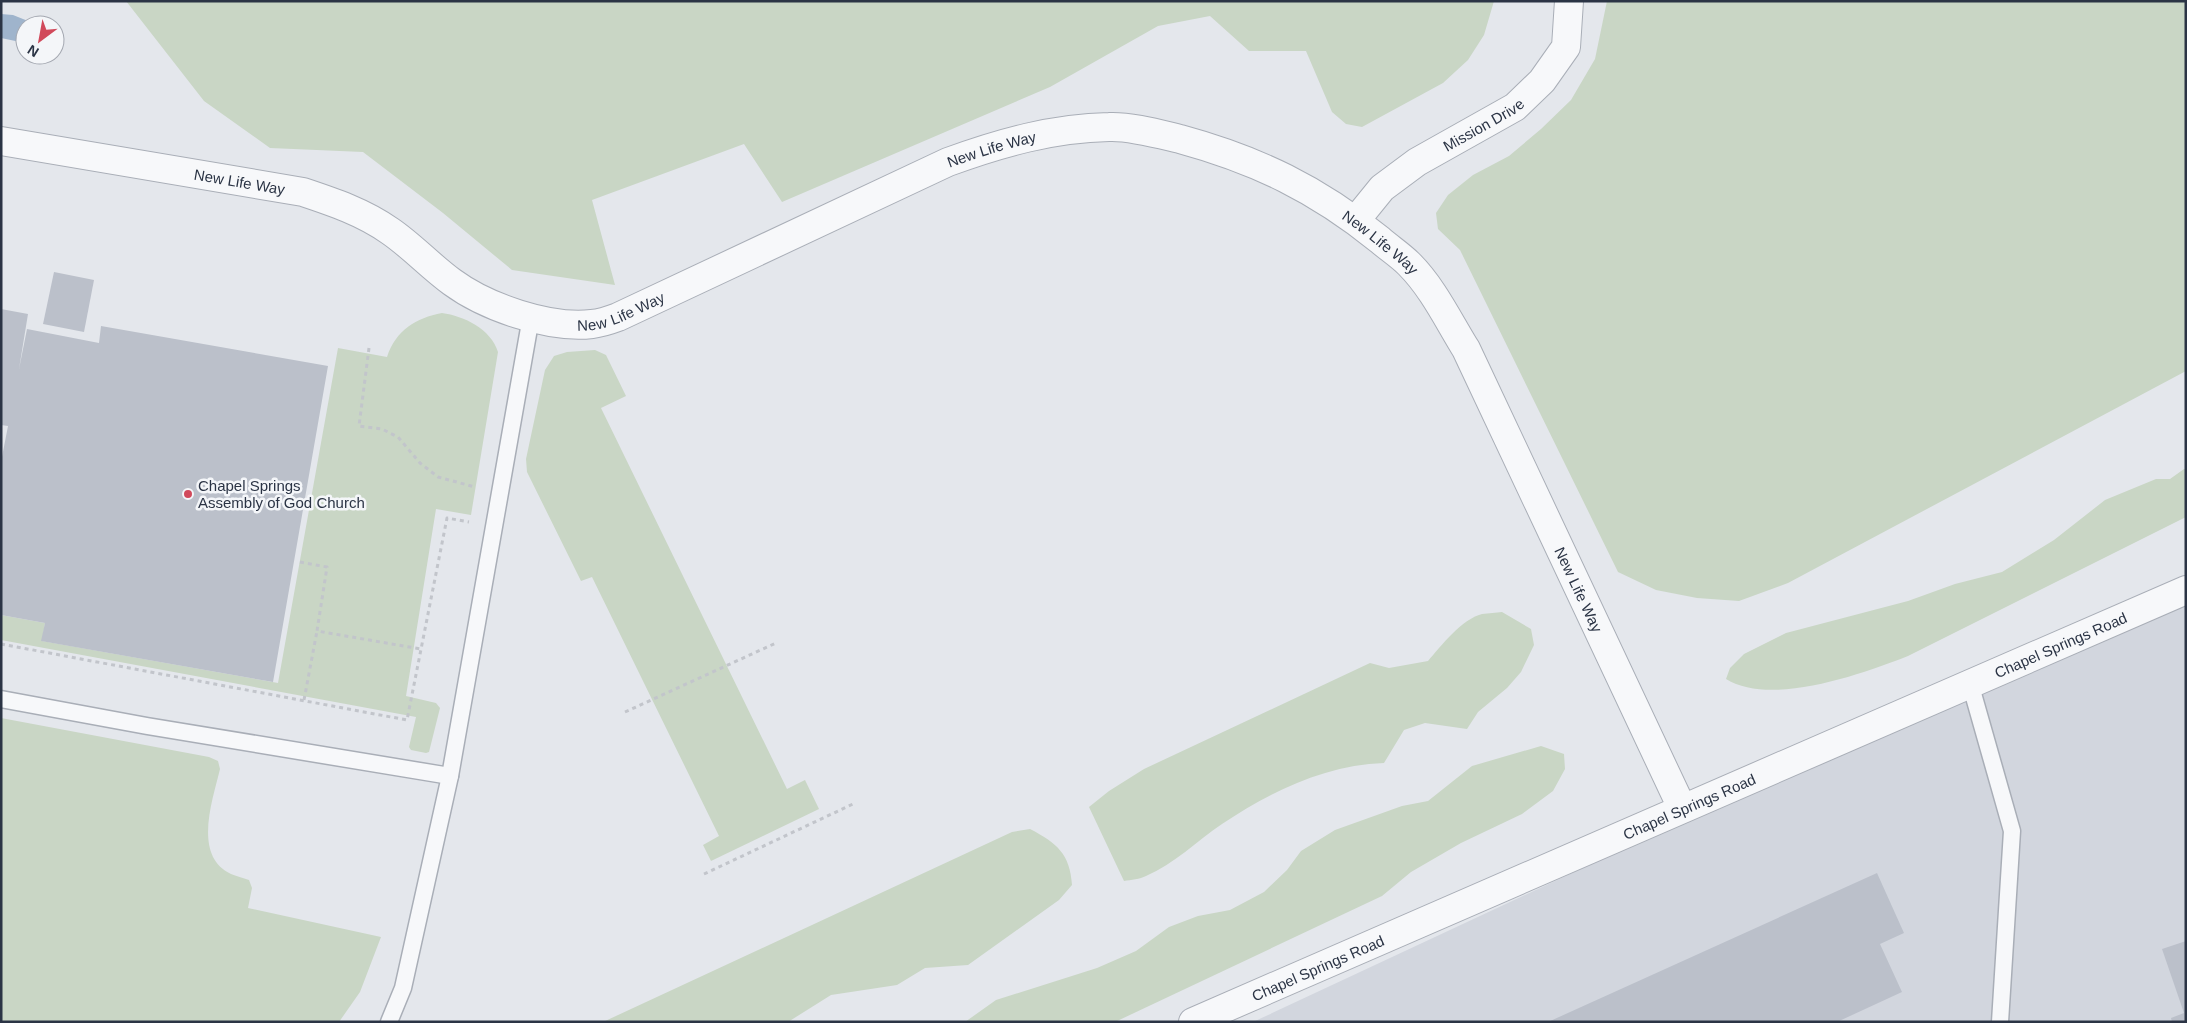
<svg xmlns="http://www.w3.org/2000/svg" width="2187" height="1023" viewBox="0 0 2187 1023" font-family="Helvetica,sans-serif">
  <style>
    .built { fill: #d2d6de }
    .green { fill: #c9d6c5 }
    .water { fill: #9fb4cc }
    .building { fill: #bbc0ca }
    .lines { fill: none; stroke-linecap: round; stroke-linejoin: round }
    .service-casing { stroke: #a9aeb7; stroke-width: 19 }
    .minor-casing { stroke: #a9aeb7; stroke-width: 30 }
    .path { stroke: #c2c5cb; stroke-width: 3; stroke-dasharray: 4 4; stroke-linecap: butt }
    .service { stroke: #f7f8fa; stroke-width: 16 }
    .minor { stroke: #f7f8fa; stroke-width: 28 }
    .poi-dot { fill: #d1495b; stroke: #f4f6f9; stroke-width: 2 }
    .labels { text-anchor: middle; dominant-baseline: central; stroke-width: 5; stroke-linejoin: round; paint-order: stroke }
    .street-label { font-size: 15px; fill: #2b3445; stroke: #f4f6f9 }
    .poi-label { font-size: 15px; fill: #2b3445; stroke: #f4f6f9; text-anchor: start }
  </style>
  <rect width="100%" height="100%" fill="#e4e7ec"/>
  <polygon class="built" points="2186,584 2186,1022 1253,1022 2108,623"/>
  <g class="green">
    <polygon points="126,1 1494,1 1484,35 1468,60 1443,83 1362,127 1346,124 1332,112 1306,51 1249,51 1210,16 1158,26 1050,87 782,202 744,144 592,200 615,285 512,270 443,213 363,152 270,148 204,101"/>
    <polygon points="1607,1 2186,1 2186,371 1788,583 1739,601 1697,598 1656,590 1618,572 1460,250 1438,229 1436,213 1448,195 1473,175 1509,156 1541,129 1571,100 1595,59"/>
    <path d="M442 313C464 316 491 329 498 352L471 515 436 509 406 696 436 703 440 708 429 752 426 753 411 750 409 747 416 717 1 640V615L45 623 42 641 278 683 338 348 387 357C396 330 416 318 442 313Z"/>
    <polygon points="595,350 606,355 626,396 601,408 787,789 805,780 819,809 711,861 703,845 719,836 592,577 581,581 527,472 526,459 545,370 554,356 567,352"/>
    <path d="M2184 469H2186V517L1908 656C1862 674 1771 707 1726 679L1730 668 1744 654 1786 633 1908 601 1955 584 2002 572 2054 540 2105 500 2156 479H2170Z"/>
    <path d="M1502 612 1531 629 1534 645 1521 672 1507 688 1478 712 1467 729 1425 723 1404 730 1384 763C1325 765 1270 792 1222 824 1197 841 1174 864 1146 876 1140 879 1131 880 1124 881L1089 807 1109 791 1144 769 1370 663 1389 668 1428 661C1441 646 1462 619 1482 614 1489 613 1496 613 1502 612Z"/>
    <path d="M1 718 209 757 218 761 220 769C213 799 192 856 231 874 236 876 243 878 249 880L252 888 248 908 381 937 360 992 339 1022H1Z"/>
    <polygon points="1541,746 1564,754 1565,769 1553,791 1522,814 1461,843 1411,872 1382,896 1115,1022 965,1022 996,1000 1097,968 1136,951 1169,927 1198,916 1230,910 1264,892 1287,870 1301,851 1335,830 1402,806 1428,801 1472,766"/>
    <path d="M1030 829C1057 843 1070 854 1072 885L1059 900 968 965 925 968 897 985 831 995 788 1022H603L1012 832Z"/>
  </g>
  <polygon class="water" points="1,14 13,15 38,25 25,25 25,43 1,38"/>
  <g class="building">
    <polygon points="54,272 94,280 84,332 43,324"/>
    <polygon points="1,309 28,314 19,369 27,329 99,343 101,326 328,366 273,682 41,641 45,623 1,615 1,462 8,426 1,425"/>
    <polygon points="1877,873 1904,933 1880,944 1902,992 1837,1022 1548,1022"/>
    <polygon points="2186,941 2186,1022 2172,1022 2171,1018 2184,1013 2162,949"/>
  </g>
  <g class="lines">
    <g class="service-casing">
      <g id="service">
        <polyline points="1970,683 2012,831 2000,1022"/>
        <polyline points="1,699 147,726 450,776"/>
        <polyline points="389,1022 403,988 450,776 531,317"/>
      </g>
    </g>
    <g class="minor-casing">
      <g id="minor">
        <path id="s1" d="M1 141 303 192C333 202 363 212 390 231 412 246 430 266 452 282 486 307 549 329 592 324 601 323 610 320 618 317L948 162C1000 143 1053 128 1109 127 1130 126 1159 134 1180 139 1257 160 1317 189 1380 240 1389 248 1400 255 1409 264 1433 288 1448 320 1466 349L1682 808"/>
        <path id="s2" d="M1356 220 1382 188 1417 162 1515 107 1542 81 1566 47 1569 1"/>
        <path id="s3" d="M1193 1022 2186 590"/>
      </g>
    </g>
    <g class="path">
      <polyline points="369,348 359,426 382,429 398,437 420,463 438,477 475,487"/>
      <polyline points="300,562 327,567 317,631 421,649"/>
      <polyline points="1,644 407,720 447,518 469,522"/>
      <polyline points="304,700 317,631"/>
      <polyline points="625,712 776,643"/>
      <polyline points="704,874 853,804"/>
    </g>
    <use href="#service" class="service"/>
    <use href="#minor" class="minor"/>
  </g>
  <circle class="poi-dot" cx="188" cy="494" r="5"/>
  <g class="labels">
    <g class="street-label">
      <text stroke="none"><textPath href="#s2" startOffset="161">Mission Drive</textPath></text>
      <text stroke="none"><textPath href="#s1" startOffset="1068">New Life Way</textPath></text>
      <text stroke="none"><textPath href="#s1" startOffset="242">New Life Way</textPath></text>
      <text stroke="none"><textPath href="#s1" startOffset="1488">New Life Way</textPath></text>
      <text stroke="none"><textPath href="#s1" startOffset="662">New Life Way</textPath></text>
      <text stroke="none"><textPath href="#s1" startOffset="1892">New Life Way</textPath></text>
      <text stroke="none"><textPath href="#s3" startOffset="946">Chapel Springs Road</textPath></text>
      <text stroke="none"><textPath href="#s3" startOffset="541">Chapel Springs Road</textPath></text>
      <text stroke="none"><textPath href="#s3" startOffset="136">Chapel Springs Road</textPath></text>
    </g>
    <g class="poi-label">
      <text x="198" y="485">Chapel Springs<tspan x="198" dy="17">Assembly of God Church</tspan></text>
    </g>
  </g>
  <rect width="2187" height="1023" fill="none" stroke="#2b3445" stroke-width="5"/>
  <g transform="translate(40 40) rotate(212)"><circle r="24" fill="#f4f6f9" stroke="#a4a8b1"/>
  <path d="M0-4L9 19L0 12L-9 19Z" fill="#d1495b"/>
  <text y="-8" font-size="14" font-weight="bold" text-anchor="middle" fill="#2b3445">N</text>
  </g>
</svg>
